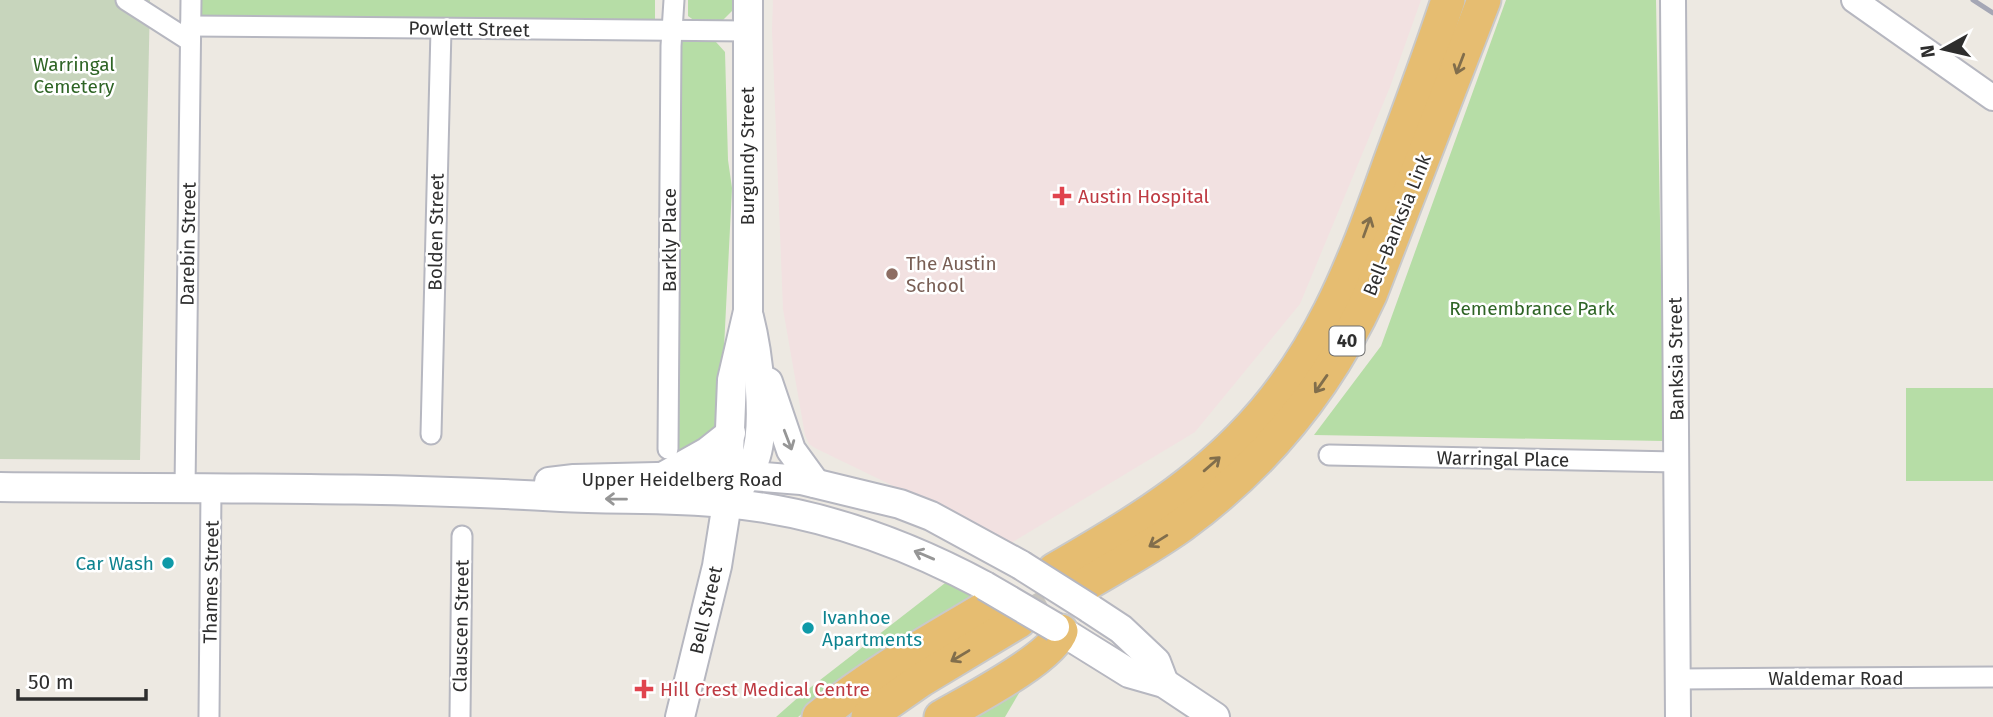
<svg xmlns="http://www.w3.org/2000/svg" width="1993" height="717" viewBox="0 0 1993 717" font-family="'Fira Sans',sans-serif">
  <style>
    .medical { fill: #f2e1e1 }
    .green { fill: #b6dda6 }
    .cemetery { fill: #c7d5bc }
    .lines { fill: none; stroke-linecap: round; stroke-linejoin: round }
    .trunk-tunnel { stroke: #c7c4be; stroke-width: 33; stroke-dasharray: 33 17; stroke-linecap: butt }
    .minor-casing { stroke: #b6b7c0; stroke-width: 23 }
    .tertiary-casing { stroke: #b6b7c0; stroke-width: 28 }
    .secondary-casing { stroke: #b6b7c0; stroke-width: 32 }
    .trunk-casing { stroke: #c9c9c9; stroke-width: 37 }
    .minor { stroke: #fff; stroke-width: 19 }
    .tertiary { stroke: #fff; stroke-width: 24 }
    .secondary { stroke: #fff; stroke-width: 28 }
    .trunk { stroke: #e6bd71; stroke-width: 33 }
    .rail { stroke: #a5a7b5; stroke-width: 5 }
    .secondary-bridge-casing { stroke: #b6b7c0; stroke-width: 32; stroke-linecap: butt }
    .secondary-bridge { stroke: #fff; stroke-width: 28 }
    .oneway { stroke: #816e4c }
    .oneway2 { stroke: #969696 }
    .health-dot { fill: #e0444e; stroke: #fff; stroke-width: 2.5 }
    .education-dot { fill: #8d6e63; stroke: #fff; stroke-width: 2.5 }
    .culture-dot { fill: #0f9aa8; stroke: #fff; stroke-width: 2.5 }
    .labels { text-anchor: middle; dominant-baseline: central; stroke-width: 5; stroke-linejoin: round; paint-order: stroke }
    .shield { fill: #fff; stroke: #6d6d6d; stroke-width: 2 }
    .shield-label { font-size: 18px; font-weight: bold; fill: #2e2e2e }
    .street-label { font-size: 19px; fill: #2e2e2e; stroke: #fff }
    .park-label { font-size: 19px; fill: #2e6425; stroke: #fff }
    .health-label { font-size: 19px; fill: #be3a42; stroke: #fff; text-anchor: start }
    .education-label { font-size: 19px; fill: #785e54; stroke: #fff; text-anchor: start }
    .culture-label { font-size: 19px; fill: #0d838f; stroke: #fff; text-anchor: end }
  </style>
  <rect width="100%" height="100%" fill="#ede9e2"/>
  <polygon class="medical" points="773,0 1421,0 1390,87 1300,304 1195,432 1011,543 815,448 809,444 805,435 783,309 772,30"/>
  <g class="green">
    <polygon points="200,0 655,0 655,20 200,15"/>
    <polygon points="688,0 733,0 732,11 723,20 695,21 688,16"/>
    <polygon points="1506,0 1656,0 1664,441 1314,435 1381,346"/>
    <polygon points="681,41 716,42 725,52 728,160 732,188 720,428 663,465"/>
    <rect x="1906" y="388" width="87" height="93"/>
    <polygon points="949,580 975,600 845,679 798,717 776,717 802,694"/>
    <polygon points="1029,676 1005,717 958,717"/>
  </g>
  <polygon class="cemetery" points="0,0 150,0 140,460 0,459"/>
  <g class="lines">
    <polyline class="trunk-tunnel" points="1019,621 1081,587"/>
    <g class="minor-casing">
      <g id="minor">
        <polyline points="126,0 190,41"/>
        <polyline points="190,26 747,31"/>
        <polyline points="431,434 441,29"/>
        <polyline points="668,449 671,46 674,0"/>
        <polyline points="1329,455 1677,462"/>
        <polyline points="185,489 191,0"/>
        <polyline points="1679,679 1993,677"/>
        <polyline points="209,717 211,489"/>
        <polyline points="460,717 462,536"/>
      </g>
    </g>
    <g class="tertiary-casing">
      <g id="tertiary">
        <polyline points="1673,0 1678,717"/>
        <polyline points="1854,0 1993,98"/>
      </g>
    </g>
    <g class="secondary-casing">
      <g id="secondary">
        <polyline points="768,382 791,450 815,483"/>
        <polyline points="666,475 707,452 731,433"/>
        <polyline points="549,482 574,479 739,475 801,480 900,504 931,516 1021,565"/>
        <path d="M0 487C187 489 374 486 561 497 615 500 670 497 725 503 816 511 905 543 985 586"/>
        <path d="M739 488C745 479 752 470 755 459 767 425 758 352 749 317"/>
        <polyline points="1089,608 1121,629 1156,662 1164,683"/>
        <polyline points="1055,627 1129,673 1164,683 1215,717"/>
        <polyline points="680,717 717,566 727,503 732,380 748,311 748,0"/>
      </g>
    </g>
    <g class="trunk-casing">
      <g id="trunk">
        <path d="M1054 570C1120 532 1186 493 1240 438 1318 360 1353 267 1389 165 1409 110 1430 55 1448 0"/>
        <path d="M1081 587C1115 567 1150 548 1182 525 1264 465 1328 387 1370 295L1484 0"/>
        <path d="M819 717C872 673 932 640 991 605"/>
        <polyline points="868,717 921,680 1019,621"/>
        <path d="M941 717C967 702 1053 658 1061 631"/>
      </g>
    </g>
    <use href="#minor" class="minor"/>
    <use href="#tertiary" class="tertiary"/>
    <use href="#secondary" class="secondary"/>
    <use href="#trunk" class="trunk"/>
    <polyline class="rail" points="1973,0 1993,13"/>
    <g class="secondary-bridge-casing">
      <g id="secondary-bridge">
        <polyline points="1021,565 1089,608"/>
        <polyline points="985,586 1055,627"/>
      </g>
    </g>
    <use href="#secondary-bridge" class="secondary-bridge"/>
  </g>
  <defs><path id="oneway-shaft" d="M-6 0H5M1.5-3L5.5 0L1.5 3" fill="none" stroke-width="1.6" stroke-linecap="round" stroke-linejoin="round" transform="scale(1.75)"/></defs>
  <g class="oneway">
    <use href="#oneway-shaft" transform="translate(1460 64) rotate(111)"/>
    <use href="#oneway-shaft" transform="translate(1367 227) rotate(-70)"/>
    <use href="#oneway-shaft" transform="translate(1321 384) rotate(125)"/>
    <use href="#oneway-shaft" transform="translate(1212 464) rotate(-41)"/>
    <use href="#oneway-shaft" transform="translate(1158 541) rotate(148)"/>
    <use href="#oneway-shaft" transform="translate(960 656) rotate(149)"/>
  </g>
  <g class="oneway2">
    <use href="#oneway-shaft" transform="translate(788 440) rotate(69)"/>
    <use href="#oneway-shaft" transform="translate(616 499) rotate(-179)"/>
    <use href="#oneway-shaft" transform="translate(924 555) rotate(-157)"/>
  </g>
  <g class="health-dot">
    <path d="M1058.5 185.5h7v7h7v7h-7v7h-7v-7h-7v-7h7z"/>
    <path d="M640.5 678.5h7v7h7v7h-7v7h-7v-7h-7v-7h7z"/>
  </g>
  <circle class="education-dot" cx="892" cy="274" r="7"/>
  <g class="culture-dot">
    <circle cx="168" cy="563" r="7"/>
    <circle cx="808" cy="628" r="7"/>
  </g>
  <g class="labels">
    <rect class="shield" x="1329.5" y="326.5" width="35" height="29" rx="5"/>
    <g class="shield-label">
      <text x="1347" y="341">40</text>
    </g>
    <g class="street-label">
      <text transform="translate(469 29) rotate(1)">Powlett Street</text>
      <text transform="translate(747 156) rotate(-90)">Burgundy Street</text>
      <text transform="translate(1397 225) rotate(-68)">Bell–Banksia Link</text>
      <text transform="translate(436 232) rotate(-89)">Bolden Street</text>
      <text transform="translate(669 240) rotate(-90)">Barkly Place</text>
      <text transform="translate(188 244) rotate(-89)">Darebin Street</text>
      <text transform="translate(1676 359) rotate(-91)">Banksia Street</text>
      <text transform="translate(1503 459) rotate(1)">Warringal Place</text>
      <text x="682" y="479">Upper Heidelberg Road</text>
      <text transform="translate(211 582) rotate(-89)">Thames Street</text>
      <text transform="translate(706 610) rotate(-77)">Bell Street</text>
      <text transform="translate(461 626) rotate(-89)">Clauscen Street</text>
      <text x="1836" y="678">Waldemar Road</text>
    </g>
    <g class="park-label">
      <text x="74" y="64">Warringal<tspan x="74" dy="22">Cemetery</tspan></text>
      <text x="1532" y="308">Remembrance Park</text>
    </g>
    <g class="health-label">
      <text x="1078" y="196">Austin Hospital</text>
      <text x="660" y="689">Hill Crest Medical Centre</text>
    </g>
    <g class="education-label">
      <text x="906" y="263">The Austin<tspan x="906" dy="22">School</tspan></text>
    </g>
    <g class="culture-label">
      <text x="154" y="563">Car Wash</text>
      <text x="822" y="617" text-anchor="start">Ivanhoe<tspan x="822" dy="22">Apartments</tspan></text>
    </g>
  </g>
  <g transform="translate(1944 49) rotate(262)" stroke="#ffffff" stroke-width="5" paint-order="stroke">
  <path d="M0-5L12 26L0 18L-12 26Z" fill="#2e2e2e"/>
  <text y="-10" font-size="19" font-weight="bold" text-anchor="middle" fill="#2e2e2e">N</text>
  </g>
  <path d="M18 689v10h128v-10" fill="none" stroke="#2e2e2e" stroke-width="3.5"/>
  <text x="28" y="689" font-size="21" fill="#2e2e2e" stroke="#ffffff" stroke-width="5" paint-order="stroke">50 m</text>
</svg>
